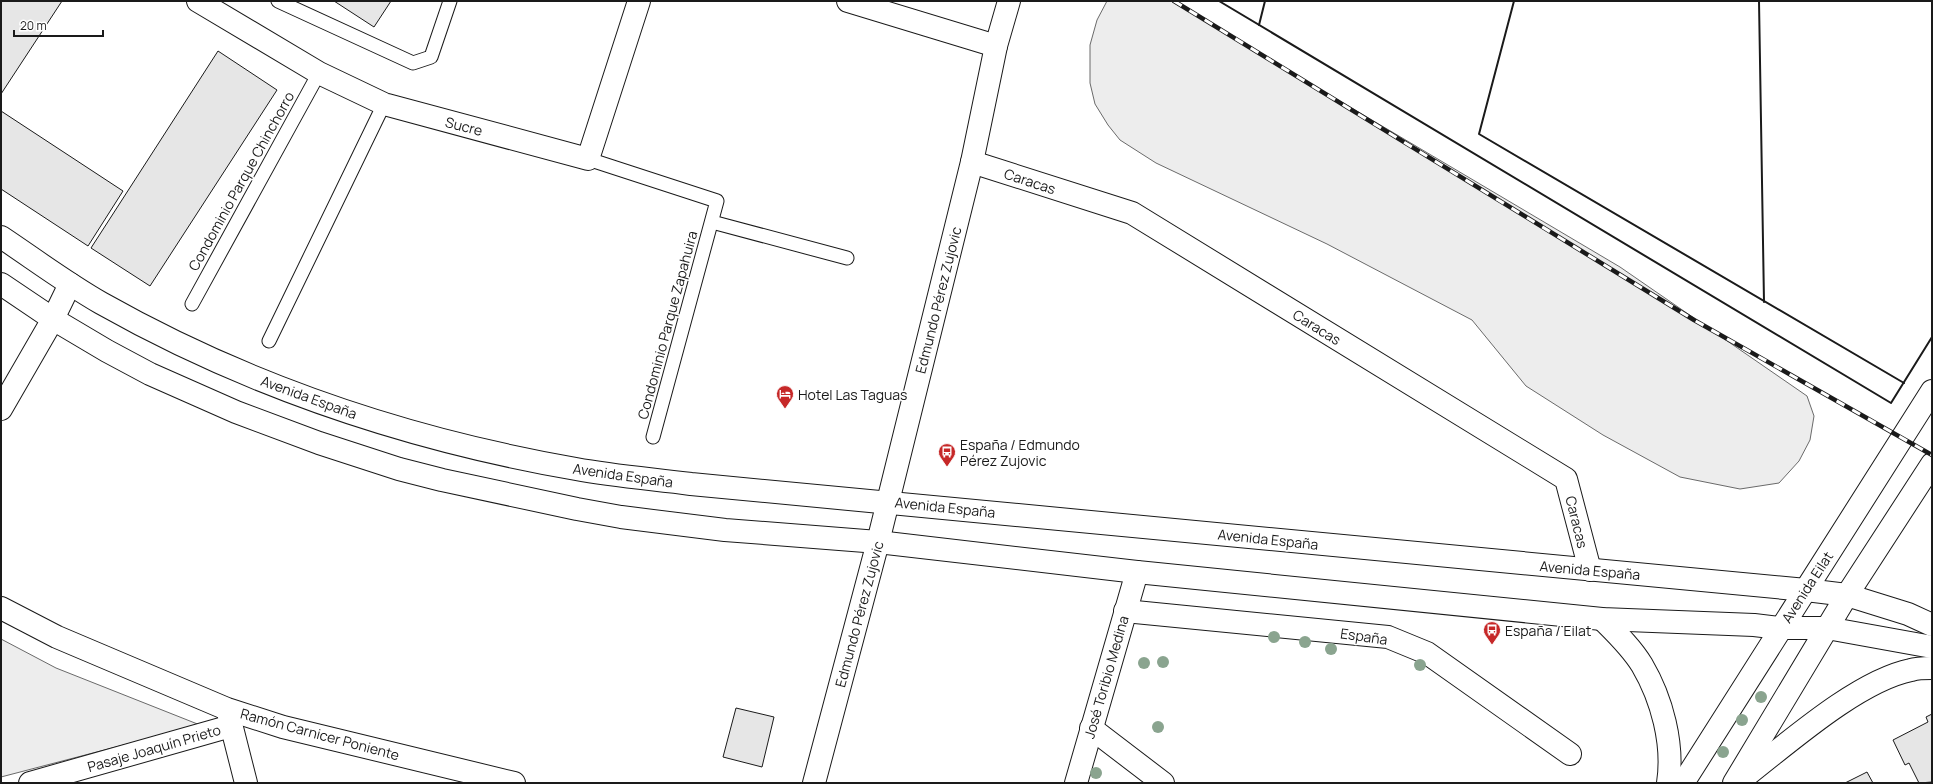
<svg xmlns="http://www.w3.org/2000/svg" width="1933" height="784" viewBox="0 0 1933 784" font-family="Manrope,sans-serif">
  <style>
    .built { fill: #ededed; stroke: #6a6a6a }
    .building { fill: #e6e6e6; stroke: #1a1a1a }
    .lines { fill: none; stroke-linecap: round; stroke-linejoin: round }
    .lane-casing { stroke: #1a1a1a; stroke-width: 15 }
    .street-casing { stroke: #1a1a1a; stroke-width: 24 }
    .secondary-casing { stroke: #1a1a1a; stroke-width: 24 }
    .lane { stroke: #fff; stroke-width: 13 }
    .street { stroke: #fff; stroke-width: 22 }
    .secondary { stroke: #fff; stroke-width: 22 }
    .rail-casing { stroke: #1a1a1a; stroke-width: 4.5 }
    .rail { stroke: #fff; stroke-width: 3; stroke-dasharray: 9; stroke-linecap: butt }
    .wall { stroke: #1a1a1a; stroke-width: 2 }
    .tree { fill: #8aa48f }
    .labels { text-anchor: middle; dominant-baseline: central; stroke-width: 3; stroke-linejoin: round; paint-order: stroke }
    .street-label { font-size: 14px; fill: #1a1a1a; stroke: #fff }
    .poi-label { font-size: 14px; fill: #1a1a1a; stroke: #fff; text-anchor: start }
  </style>
  <rect width="100%" height="100%" fill="#fff"/>
  <g class="built">
    <polygon points="1107,1 1171,1 1620,267 1807,396 1814,416 1810,440 1799,461 1779,483 1740,489 1680,477 1603,435 1526,386 1472,320 1327,244 1156,163 1120,140 1108,125 1095,104 1090,83 1090,45 1097,20"/>
    <polygon points="1,639 56,668 200,725 1,777"/>
  </g>
  <g class="building">
    <polygon points="1,1 62,1 1,94"/>
    <polygon points="334,1 391,1 374,27"/>
    <polygon points="218,51 277,90 150,286 91,248"/>
    <polygon points="1,111 123,191 88,246 1,189"/>
    <polygon points="736,708 774,717 762,767 723,757"/>
    <polygon points="1932,714 1932,782 1919,783 1909,763 1905,765 1893,740 1928,722 1926,717"/>
    <polygon points="1867,772 1873,783 1845,783"/>
  </g>
  <g class="lines">
    <g class="lane-casing">
      <g id="lane">
        <polyline points="278,1 413,63 431,57 450,1"/>
        <polyline points="588,159 717,201 653,437"/>
        <polyline points="712,222 847,258"/>
        <polyline points="192,304 319,73"/>
        <polyline points="269,341 384,104"/>
      </g>
    </g>
    <g class="street-casing">
      <g id="street">
        <polyline points="198,1 319,73 384,104 588,159 639,1"/>
        <polyline points="848,1 996,46"/>
        <polyline points="972,162 1132,213 1566,479 1590,570"/>
        <polyline points="1,409 53,319 70,284"/>
        <polyline points="1,608 57,637 227,709 283,727 514,783"/>
        <polyline points="1125,611 1388,637 1427,653 1570,754"/>
        <polyline points="228,712 246,783"/>
        <polyline points="1091,728 1163,783"/>
        <polyline points="30,783 231,726"/>
        <polyline points="814,783 878,542 972,162 996,46 1009,1"/>
        <polyline points="1076,783 1137,572"/>
      </g>
    </g>
    <g class="secondary-casing">
      <g id="secondary">
        <path d="M1 237C34 259 66 283 101 303 248 386 410 440 576 469 614 476 653 479 691 484L1806 590 1847 595 1908 614 1932 625"/>
        <polyline points="1,284 53,319 107,351 150,374 236,412 319,443 399,469 442,480 577,509 621,517 725,530 878,542 1137,572 1602,619 1754,625 1780,628 1827,628 1932,647"/>
        <path d="M1602 619C1616 633 1631 647 1642 665 1662 699 1674 744 1668 783"/>
        <path d="M1742 779C1786 745 1857 681 1911 670 1917 668 1925 668 1932 668"/>
        <polyline points="1683,783 1932,391"/>
        <polyline points="1734,783 1847,595 1932,464"/>
      </g>
    </g>
    <use href="#lane" class="lane"/>
    <use href="#street" class="street"/>
    <use href="#secondary" class="secondary"/>
    <g class="rail-casing">
      <polyline id="rail" points="1174,1 1694,320 1932,455"/>
    </g>
    <use href="#rail" class="rail"/>
    <g class="wall">
      <polyline points="1219,1 1891,403 1932,337"/>
      <polyline points="1514,1 1479,134 1904,383"/>
      <polyline points="1759,1 1764,302"/>
      <polyline points="1259,25 1265,1"/>
    </g>
  </g>
  <g class="tree">
    <circle cx="1274" cy="637" r="6"/>
    <circle cx="1305" cy="642" r="6"/>
    <circle cx="1331" cy="649" r="6"/>
    <circle cx="1163" cy="662" r="6"/>
    <circle cx="1144" cy="663" r="6"/>
    <circle cx="1420" cy="665" r="6"/>
    <circle cx="1761" cy="697" r="6"/>
    <circle cx="1742" cy="720" r="6"/>
    <circle cx="1158" cy="727" r="6"/>
    <circle cx="1723" cy="752" r="6"/>
    <circle cx="1096" cy="773" r="6"/>
  </g>
  <defs>
    <g id="hotel-pin" transform="scale(0.9)"><path d="M0 17L-7.5 6A9.5 9.5 0 1 1 7.5 6Z" fill="#c62828" stroke="#fff"/><path d="M-6-4.5h1.5V1H6V5H4.5V3h-9V5H-6ZM-4 0a1.8 1.8 0 1 1 3.6 0ZM.5 0V-2.5h3Q6-2.5 6 0Z" fill="#fff"/></g>
    <g id="bus-pin" transform="scale(0.9)"><path d="M0 17L-7.5 6A9.5 9.5 0 1 1 7.5 6Z" fill="#c62828" stroke="#fff"/><path d="M-5-6H5V4H4V6H2V4H-2V6H-4V4H-5ZM-3.5-4V0h7V-4ZM-3.5 1.2v1.5H-2V1.2ZM2 1.2v1.5H3.5V1.2Z" fill="#fff"/></g>
  </defs>
  <g fill-rule="evenodd">
    <use href="#hotel-pin" x="785" y="394"/>
    <use href="#bus-pin" x="947" y="452"/>
    <use href="#bus-pin" x="1492" y="630"/>
  </g>
  <g class="labels">
    <g class="street-label">
      <text transform="translate(464 126) rotate(15)">Sucre</text>
      <text transform="translate(241 181) rotate(-61)">Condominio Parque Chinchorro</text>
      <text transform="translate(1030 181) rotate(18)">Caracas</text>
      <text transform="translate(938 300) rotate(-76)">Edmundo Pérez Zujovic</text>
      <text transform="translate(667 325) rotate(-75)">Condominio Parque Zapahuira</text>
      <text transform="translate(1317 327) rotate(32)">Caracas</text>
      <text transform="translate(309 397) rotate(20)">Avenida España</text>
      <text transform="translate(623 475) rotate(8)">Avenida España</text>
      <text transform="translate(945 507) rotate(6)">Avenida España</text>
      <text transform="translate(1577 522) rotate(76)">Caracas</text>
      <text transform="translate(1268 539) rotate(6)">Avenida España</text>
      <text transform="translate(1590 570) rotate(5)">Avenida España</text>
      <text transform="translate(1807 587) rotate(-57)">Avenida Eilat</text>
      <text transform="translate(859 614) rotate(-75)">Edmundo Pérez Zujovic</text>
      <text transform="translate(1364 636) rotate(8)">España</text>
      <text transform="translate(1106 677) rotate(-74)">José Toribio Medina</text>
      <text transform="translate(320 734) rotate(15)">Ramón Carnicer Poniente</text>
      <text transform="translate(154 748) rotate(-16)">Pasaje Joaquín Prieto</text>
    </g>
    <g class="poi-label">
      <text x="798" y="394">Hotel Las Taguas</text>
      <text x="960" y="444">España / Edmundo<tspan x="960" dy="16">Pérez Zujovic</tspan></text>
      <text x="1505" y="630">España / Eilat</text>
    </g>
  </g>
  <rect width="1933" height="784" fill="none" stroke="#1a1a1a" stroke-width="4"/>
  <path d="M14 30v6h89v-6" fill="none" stroke="#1a1a1a" stroke-width="2"/>
  <text x="20" y="30" font-size="12" fill="#1a1a1a" stroke="#ffffff" stroke-width="3" paint-order="stroke">20 m</text>
</svg>
